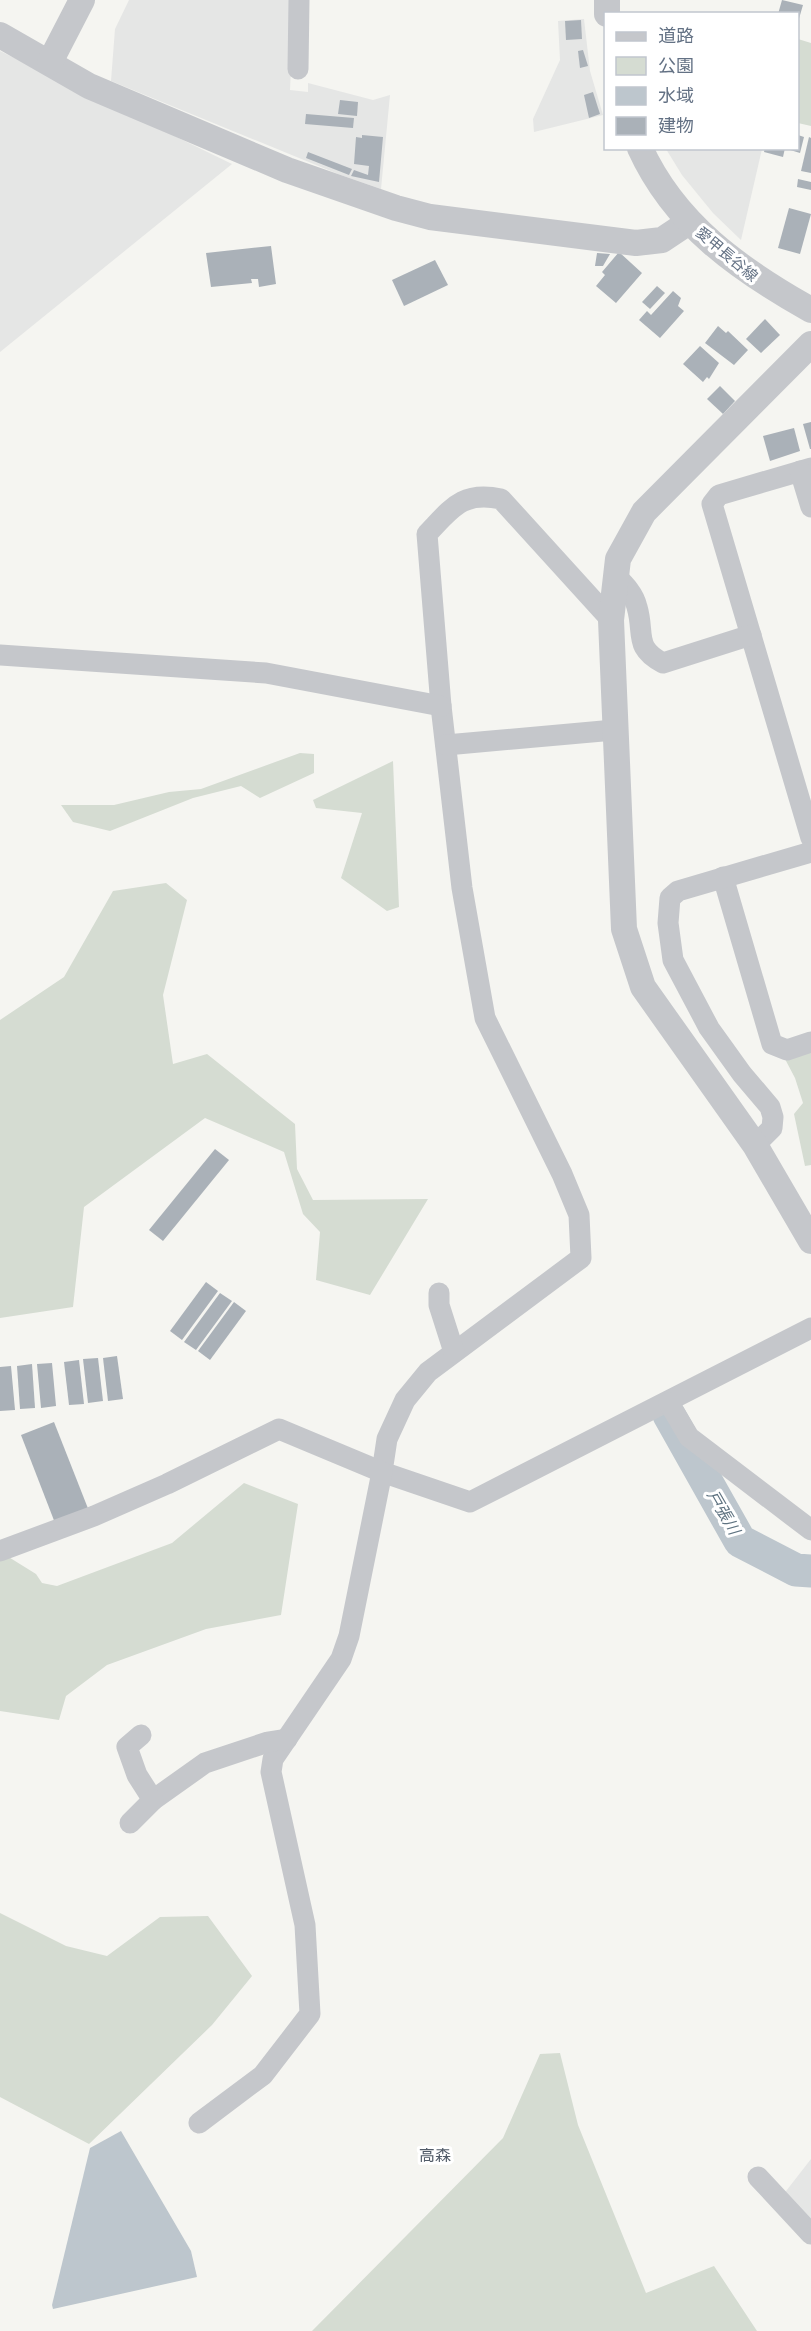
<svg xmlns="http://www.w3.org/2000/svg" width="811" height="2331" viewBox="0 0 811 2331" font-family="'Archivo Narrow','Noto Sans JP',sans-serif">
  <style>
    .built { fill: #e5e6e5 }
    .green { fill: #d5dcd2 }
    .water { fill: #bdc6cd }
    .lines { fill: none; stroke-linecap: round; stroke-linejoin: round }
    .river { stroke: #bdc6cd; stroke-width: 33 }
    .building { fill: #aab1b8 }
    .minor { stroke: #c5c7cb; stroke-width: 21 }
    .tertiary { stroke: #c5c7cb; stroke-width: 26 }
    .labels { text-anchor: middle; dominant-baseline: central; stroke-width: 6; stroke-linejoin: round; paint-order: stroke }
    .street-label { font-size: 15px; fill: #637184; stroke: #fff }
    .water-label { font-size: 16px; font-style: italic; fill: #5f7381; stroke: #fff }
    .neighbourhood-label { font-size: 16px; fill: #515b68; stroke: #fff }
  </style>
  <rect width="100%" height="100%" fill="#f5f5f1"/>
  <g class="built">
    <polygon points="129,0 294,0 290,90 308,92 308,83 373,100 390,95 381,189 338,174 111,81 115,29"/>
    <polygon points="584,19 590,71 603,115 534,132 533,119 560,60 558,21"/>
    <polygon points="0,51 232,164 0,352"/>
    <polygon points="666,149 762,149 741,240 713,213 682,175"/>
    <polygon points="811,2159 811,2224 783,2195"/>
  </g>
  <g class="green">
    <polygon points="798,39 811,43 811,126 798,123"/>
    <polygon points="300,753 314,754 314,773 260,798 241,786 193,798 110,831 73,822 61,805 114,805 169,792 201,789"/>
    <polygon points="393,761 399,907 387,911 341,878 362,813 316,808 313,800"/>
    <polygon points="166,883 187,900 163,995 173,1064 207,1054 295,1124 297,1169 313,1200 428,1199 370,1295 316,1280 320,1232 303,1214 284,1152 205,1118 84,1207 73,1307 0,1318 0,1020 64,977 113,891"/>
    <polygon points="811,1052 811,1165 805,1166 794,1114 803,1103 795,1078 785,1059"/>
    <polygon points="244,1483 298,1504 281,1615 206,1629 107,1665 66,1696 59,1720 0,1711 0,1558 7,1556 36,1574 42,1583 57,1586 172,1543"/>
    <polygon points="0,1913 66,1946 107,1956 160,1917 208,1916 252,1976 212,2025 89,2144 0,2097"/>
    <polygon points="560,2053 578,2125 646,2293 714,2266 757,2331 312,2331 503,2138 540,2054"/>
  </g>
  <polygon class="water" points="121,2131 191,2251 197,2277 53,2309 52,2305 90,2148"/>
  <g class="lines">
    <polyline class="river" points="669,1415 740,1541 796,1570 811,1571"/>
  </g>
  <g class="building">
    <polygon points="782,0 803,5 798,22 798,14 778,14"/>
    <polygon points="581,20 582,39 566,40 565,21"/>
    <polygon points="583,50 588,66 580,68 578,51"/>
    <polygon points="593,92 600,114 589,118 584,95"/>
    <polygon points="340,100 358,102 357,116 338,114"/>
    <polygon points="306,114 354,118 353,128 305,124"/>
    <polygon points="362,135 383,137 379,182 351,176 354,170 368,175 369,166 354,164 356,137 362,138"/>
    <polygon points="798,135 804,137 800,153 787,149 798,148"/>
    <polygon points="809,137 811,138 811,173 801,171"/>
    <polygon points="765,148 785,148 783,157 764,152"/>
    <polygon points="308,152 352,169 349,175 306,158"/>
    <polygon points="798,179 811,182 811,190 797,187"/>
    <polygon points="789,208 811,214 800,254 778,248"/>
    <polygon points="271,246 276,284 259,287 258,279 251,279 252,283 211,287 206,253"/>
    <polygon points="619,252 642,273 616,303 596,286 605,275 602,272"/>
    <polygon points="597,253 610,254 603,266 595,266"/>
    <polygon points="435,260 448,285 404,306 392,280"/>
    <polygon points="657,286 665,293 650,309 642,302"/>
    <polygon points="673,291 681,298 678,306 684,311 660,338 639,320 647,311 651,315"/>
    <polygon points="765,319 780,335 761,353 746,339"/>
    <polygon points="718,326 726,333 728,331 748,350 734,365 705,343"/>
    <polygon points="700,346 719,363 709,379 707,377 703,382 683,364"/>
    <polygon points="720,386 735,401 723,414 707,399"/>
    <polygon points="811,422 811,449 810,449 803,424"/>
    <polygon points="794,428 800,451 770,461 763,436"/>
    <polygon points="215,1149 229,1160 163,1241 149,1230"/>
    <polygon points="206,1282 218,1291 182,1340 170,1331"/>
    <polygon points="220,1293 232,1301 196,1350 184,1342"/>
    <polygon points="234,1302 246,1311 210,1360 198,1351"/>
    <polygon points="117,1356 123,1399 108,1401 103,1358"/>
    <polygon points="98,1358 103,1401 88,1403 83,1359"/>
    <polygon points="79,1360 84,1404 69,1405 64,1362"/>
    <polygon points="52,1363 56,1406 41,1408 37,1364"/>
    <polygon points="32,1364 35,1408 20,1409 17,1366"/>
    <polygon points="11,1366 15,1410 0,1411 0,1367"/>
    <polygon points="54,1422 89,1511 55,1523 21,1435"/>
  </g>
  <g class="lines">
    <g class="minor">
      <polyline points="298,69 299,0"/>
      <polyline points="811,468 719,495 712,504 811,838"/>
      <polyline points="800,471 811,507"/>
      <path d="M616 576C625 585 634 594 637 607 645 634 633 647 663 663L751 635"/>
      <path d="M611 620 501 499C462 491 452 508 427 534L441 706 462 888 485 1018 562 1174 579 1215 581 1258 428 1372 405 1400 387 1439 382 1472 470 1502 811 1328"/>
      <polyline points="0,655 266,673 441,706"/>
      <polyline points="446,745 614,730"/>
      <polyline points="723,877 772,1044 787,1050 811,1042"/>
      <polyline points="755,1145 772,1128 773,1117 770,1107 742,1074 709,1028 673,960 668,923 670,898 678,891 811,852"/>
      <polyline points="439,1293 439,1305 454,1352"/>
      <polyline points="669,1403 689,1437 811,1530"/>
      <polyline points="0,1551 94,1516 167,1484 279,1429 382,1472 349,1636 341,1659 273,1759 271,1772 305,1925 310,2014 263,2075 199,2123"/>
      <polyline points="141,1735 127,1747 137,1775 153,1800 205,1763 268,1742 287,1739"/>
      <polyline points="130,1823 153,1800"/>
      <polyline points="758,2177 811,2234"/>
    </g>
    <g class="tertiary">
      <polyline points="607,0 607,14"/>
      <polyline points="0,35 89,86 287,170 396,208 430,217 636,243 662,240 689,222"/>
      <polyline points="50,62 82,0"/>
      <path d="M640 148C675 225 740 270 811 310"/>
      <polyline points="811,344 644,512 618,559 611,620 624,929 643,987 755,1145 811,1241"/>
    </g>
  </g>
  <g class="labels">
    <g class="street-label">
      <text transform="translate(727 254) rotate(40)">愛甲長谷線</text>
    </g>
    <g class="water-label">
      <text transform="translate(724 1512) rotate(60)">戸張川</text>
    </g>
    <g class="neighbourhood-label">
      <text x="435" y="2155">高森</text>
    </g>
  </g>
  <rect x="604" y="12" width="195" height="138" fill="#ffffff" stroke="#c1c6ce" stroke-width="1.5"/>
  <rect x="616" y="32" width="30" height="9" fill="#c5c7cb" stroke="#c1c6ce" stroke-width="1.5"/>
  <text x="658" y="42" font-size="18" fill="#637184">道路</text>
  <rect x="616" y="57" width="30" height="18" fill="#d5dcd2" stroke="#c1c6ce" stroke-width="1.5"/>
  <text x="658" y="72" font-size="18" fill="#637184">公園</text>
  <rect x="616" y="87" width="30" height="18" fill="#bdc6cd" stroke="#c1c6ce" stroke-width="1.5"/>
  <text x="658" y="102" font-size="18" fill="#637184">水域</text>
  <rect x="616" y="117" width="30" height="18" fill="#aab1b8" stroke="#c1c6ce" stroke-width="1.5"/>
  <text x="658" y="132" font-size="18" fill="#637184">建物</text>
</svg>
